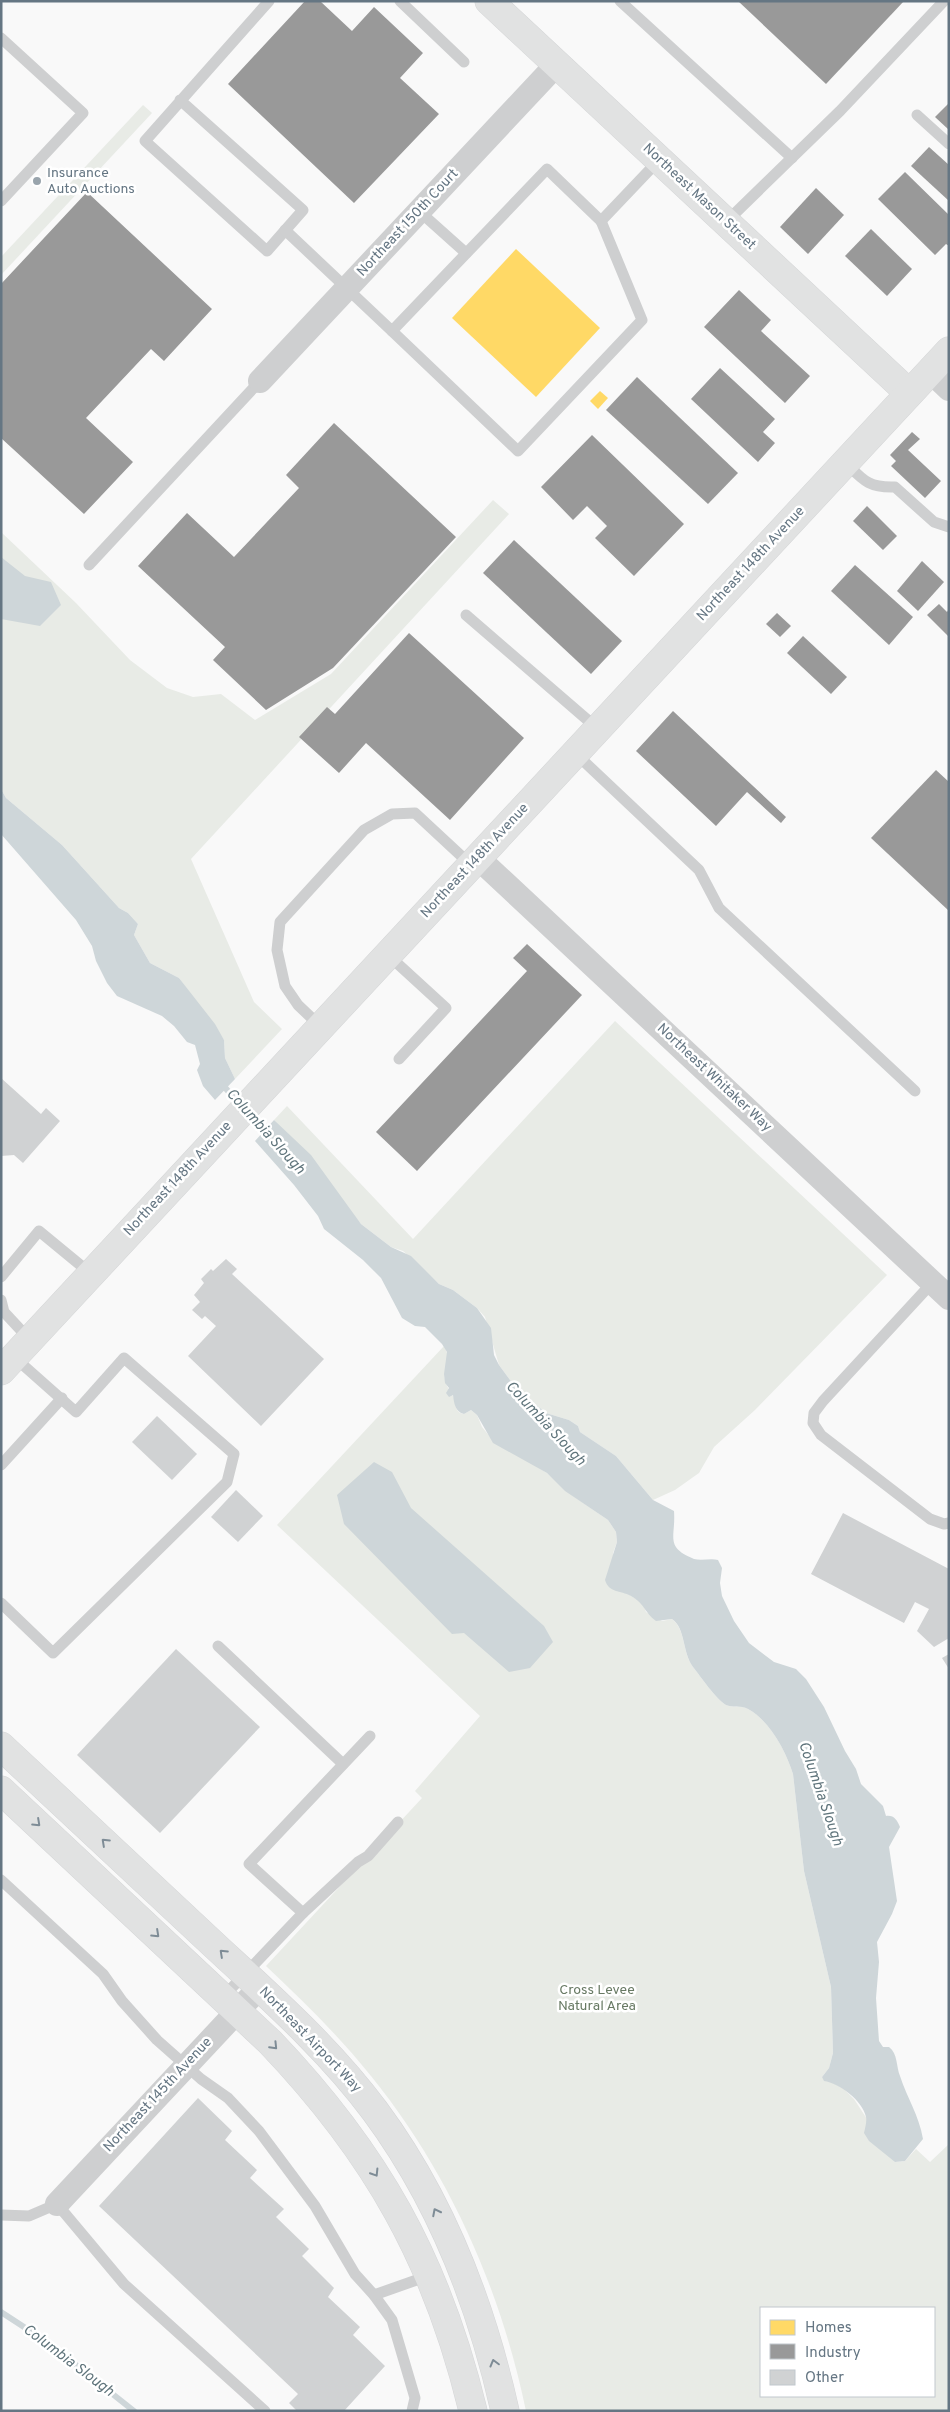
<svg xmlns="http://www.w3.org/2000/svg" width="950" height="2412" viewBox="0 0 950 2412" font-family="Overpass,sans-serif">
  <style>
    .green { fill: #e8ebe6; fill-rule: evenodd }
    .water { fill: #ced6d9 }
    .homes { fill: #ffd966 }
    .industry { fill: #999 }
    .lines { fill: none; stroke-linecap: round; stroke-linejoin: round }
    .stream { stroke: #ced6d9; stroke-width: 6 }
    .building { fill: #d0d2d3 }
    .secondary-casing { stroke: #d5d6d7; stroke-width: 29 }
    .lane { stroke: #cecfd0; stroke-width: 11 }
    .street { stroke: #cecfd0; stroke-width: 24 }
    .secondary { stroke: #e1e2e2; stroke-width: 28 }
    .oneway { stroke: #7e8c96 }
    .poi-dot { fill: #99a4ac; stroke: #fff; stroke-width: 2 }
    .labels { text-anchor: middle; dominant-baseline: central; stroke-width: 5; stroke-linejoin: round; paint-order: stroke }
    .poi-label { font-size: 14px; fill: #657683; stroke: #fff; text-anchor: start }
    .street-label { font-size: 14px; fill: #657683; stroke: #fff }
    .park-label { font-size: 14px; fill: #687a64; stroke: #fff }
    .water-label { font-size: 15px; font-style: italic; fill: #60757c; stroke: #fff }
  </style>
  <rect width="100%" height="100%" fill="#f9f9f9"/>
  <g class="green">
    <polygon points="143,105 152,113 1,275 1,257"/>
    <polygon points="493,500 509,514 191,859 254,1002 282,1029 235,1079 225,1058 224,1040 179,978 150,963 134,935 138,924 128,913 119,908 62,845 6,798 1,789 1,532 76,603 130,660 167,688 193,697 221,694 255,720 331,674"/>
    <polygon points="615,1021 887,1275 755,1410 714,1447 699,1473 675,1490 653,1500 616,1456 580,1432 578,1426 569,1420 546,1413 516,1388 499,1365 485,1317 477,1308 453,1290 439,1284 403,1251 391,1247 361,1224 274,1120 287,1106 413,1239"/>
    <path d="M444 1346C452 1358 443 1367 445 1380 446 1386 451 1392 453 1396 457 1403 453 1412 464 1414L471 1410 477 1415 482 1427 491 1438 547 1473 573 1496 608 1520 616 1532 617 1542 613 1553 624 1592 642 1602 646 1612 662 1621 672 1619C686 1630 682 1652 693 1667 701 1677 715 1698 726 1705 732 1708 742 1705 748 1709 770 1721 786 1751 793 1774L804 1871 831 1987 833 2053 829 2068 822 2077 844 2089 854 2099 895 2162 905 2161 916 2149 930 2162 949 2144V2411H526C501 2290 449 2172 371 2076 339 2036 303 2001 266 1966L422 1798 415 1791 480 1716 277 1525ZM761 2308H934V2396H761Z"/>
  </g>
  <g class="water">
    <polygon points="1,557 25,576 51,582 61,605 40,626 1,619"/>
    <polygon points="1,789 6,798 62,845 119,908 128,913 138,924 134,935 150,963 179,978 215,1024 224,1040 225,1058 235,1079 215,1100 203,1086 197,1070 200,1064 195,1045 187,1042 174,1026 162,1016 117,996 107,983 96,961 92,946 76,920 1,834"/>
    <path d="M274 1120 311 1155 361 1224 391 1247 411 1256 439 1284 453 1290 477 1308 491 1328 494 1355 499 1365 516 1388 546 1413 569 1420 578 1426 580 1432 616 1456 653 1500 674 1511C676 1537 664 1547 694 1559 702 1561 711 1558 718 1560L722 1568 720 1583 722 1596 734 1621 749 1643 774 1662 796 1669 806 1679 824 1707 845 1751 856 1769 861 1784 883 1806 886 1816C894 1815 897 1820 900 1827L889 1847 897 1901 892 1914 877 1942 879 1962 876 1998 879 2041 883 2047H889C898 2054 896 2066 900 2076 907 2098 919 2115 923 2139L905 2161 895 2162 869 2141 864 2133C865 2128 867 2122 866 2117 863 2101 839 2083 824 2081L822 2077 829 2068 833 2053 831 1987 804 1871 793 1774C786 1751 770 1721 748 1709 741 1705 732 1708 726 1705 715 1698 701 1677 693 1667 682 1652 686 1629 672 1619L656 1621C644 1612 645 1604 631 1596 620 1590 609 1593 605 1580L617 1542 616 1532 608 1520 565 1491 547 1473 493 1443 477 1415 471 1410 464 1414C455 1412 454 1403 453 1395L449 1397 446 1393 449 1388 445 1383 444 1374 447 1352 442 1344 425 1327 415 1326 402 1318 381 1278 363 1260 324 1229 318 1216 294 1185 255 1141Z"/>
    <polygon points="374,1462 392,1472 411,1508 544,1626 553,1642 530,1668 509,1672 464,1633 452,1634 344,1524 337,1495"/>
  </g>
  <g class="homes">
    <polygon points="516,249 600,328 536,397 452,318"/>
    <polygon points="600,391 608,398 598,409 590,401"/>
  </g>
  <g class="industry">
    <polygon points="305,1 320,1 352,31 374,7 423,53 400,78 439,114 354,203 228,84"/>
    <polygon points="738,1 904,1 826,84"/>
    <polygon points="949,103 949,130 935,117"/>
    <polygon points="929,147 949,165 949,201 911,166"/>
    <polygon points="905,172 949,215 949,246 946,244 935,255 878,199"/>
    <polygon points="816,188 844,215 808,254 780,227"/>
    <polygon points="87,192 212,309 164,361 151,349 86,418 133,462 84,514 1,438 1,284"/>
    <polygon points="871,229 912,269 887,296 845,256"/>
    <polygon points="739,290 771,320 761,331 810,376 785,403 704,327"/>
    <polygon points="720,368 775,419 763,432 775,443 758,462 691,399"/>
    <polygon points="637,377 738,473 708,504 606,410"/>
    <polygon points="334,423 456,537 333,668 266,710 213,660 225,647 138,566 187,513 234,557 299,488 286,475"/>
    <polygon points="912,432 920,439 908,450 941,481 925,498 891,466 896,461 890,455"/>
    <polygon points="592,435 684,524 634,576 595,538 607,526 587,506 573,520 541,487"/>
    <polygon points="867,506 897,536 883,550 853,521"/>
    <polygon points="514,540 622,641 591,674 483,573"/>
    <polygon points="922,561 944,582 918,611 897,591"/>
    <polygon points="855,565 913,617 889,645 831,591"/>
    <polygon points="939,604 947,612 949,609 949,637 927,615"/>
    <polygon points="777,613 791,626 780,637 766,624"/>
    <polygon points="409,633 524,738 450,820 366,743 339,773 299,737 327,707 335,714"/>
    <polygon points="803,636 847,677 831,694 787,653"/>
    <polygon points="673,711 786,817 781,823 747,792 716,826 636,751"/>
    <polygon points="936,770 949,782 949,911 871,838"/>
    <polygon points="527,944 582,995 417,1171 376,1132 527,971 513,958"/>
  </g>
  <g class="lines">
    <g class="stream">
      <polyline points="222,1084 240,1105"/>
      <polyline points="249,1114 269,1136"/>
      <polyline points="1,2312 47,2342 134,2411"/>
    </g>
  </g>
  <g class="building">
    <polygon points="1,1078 41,1114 46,1108 60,1121 23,1163 14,1155 1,1156"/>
    <polygon points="226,1259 237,1269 232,1274 324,1359 261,1426 188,1356 216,1326 205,1316 202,1319 192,1310 200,1302 194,1295 204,1283 201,1279 211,1269 213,1271"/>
    <polygon points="157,1416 197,1454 172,1480 132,1442"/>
    <polygon points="236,1490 263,1516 238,1542 211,1517"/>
    <polygon points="843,1513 949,1569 949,1638 934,1647 917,1631 929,1609 915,1602 904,1623 811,1574"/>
    <polygon points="176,1649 260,1727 160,1833 77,1755"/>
    <polygon points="949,1654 949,1669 942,1658"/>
    <polygon points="198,2098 232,2131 225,2140 257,2170 250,2178 284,2209 276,2217 309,2249 302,2256 334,2288 328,2297 360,2327 353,2335 385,2366 344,2411 297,2411 289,2403 298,2394 99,2206"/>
  </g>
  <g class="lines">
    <g class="secondary-casing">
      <g id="secondary">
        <polyline points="489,1 909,393"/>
        <polyline points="1,1371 949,351"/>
        <path d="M1 1746C72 1812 143 1878 214 1945 270 1997 329 2049 375 2111 441 2200 481 2303 505 2411"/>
        <path d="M1 1790 270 2042C376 2153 437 2261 473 2411"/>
      </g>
    </g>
    <g class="lane">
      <polyline points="400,1 464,62"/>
      <polyline points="620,1 792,158"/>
      <polyline points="1,38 83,113 1,201"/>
      <polyline points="180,100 303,210 267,251 145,141 269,1"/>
      <polyline points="917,115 949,144"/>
      <polyline points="419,211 466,253"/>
      <polyline points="726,222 840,111 944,1"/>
      <polyline points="285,230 392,331 547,169 601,221 659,160"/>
      <polyline points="392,331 518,451 642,320 601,221"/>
      <path d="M845 462C863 480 868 488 895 487L934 522 949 527"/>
      <polyline points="89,565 260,381"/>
      <polyline points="466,615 598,729"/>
      <polyline points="575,753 699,870 719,908 915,1091"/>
      <polyline points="387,954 446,1008 399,1059"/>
      <polyline points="320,1026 298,1005 285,986 277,950 280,922 364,830 392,814 415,813 471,865"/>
      <polyline points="1,1277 39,1231 90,1273"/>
      <polyline points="932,1283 823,1401 814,1413 813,1423 821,1435 930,1519 944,1524 949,1523"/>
      <polyline points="1,1300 4,1312 30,1340"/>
      <polyline points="1,1465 62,1398"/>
      <polyline points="1,1603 53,1653 227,1482 234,1454 124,1358 76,1412 14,1357"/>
      <polyline points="218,1646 343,1764"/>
      <polyline points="1,1880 103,1974 122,2001 157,2040 201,2079 228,2098 259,2131 315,2206 355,2274 374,2295 392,2320 415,2398 412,2411"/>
      <polyline points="303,1913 358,1862 368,1856 398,1822"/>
      <polyline points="223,1997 303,1913 249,1864 370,1736"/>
      <polyline points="1,2215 29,2216 57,2204 124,2284 265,2411"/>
      <polyline points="374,2295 428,2276"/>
    </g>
    <g class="street">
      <polyline points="930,371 949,389"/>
      <polyline points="260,381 557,64"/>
      <polyline points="478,858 949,1298"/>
      <polyline points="57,2204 260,1987"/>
    </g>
    <use href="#secondary" class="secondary"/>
  </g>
  <defs><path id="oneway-chevron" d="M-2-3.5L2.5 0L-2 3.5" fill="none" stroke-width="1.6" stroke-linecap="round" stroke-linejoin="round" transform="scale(1.25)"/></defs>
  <g class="oneway">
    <use href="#oneway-chevron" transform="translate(37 1823) rotate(43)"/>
    <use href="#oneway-chevron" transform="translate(105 1842) rotate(-137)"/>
    <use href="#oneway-chevron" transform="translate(156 1934) rotate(43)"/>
    <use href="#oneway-chevron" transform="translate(223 1953) rotate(-137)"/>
    <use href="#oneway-chevron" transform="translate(274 2046) rotate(46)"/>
    <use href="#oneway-chevron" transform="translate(375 2173) rotate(58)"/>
    <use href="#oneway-chevron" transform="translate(436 2212) rotate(-117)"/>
    <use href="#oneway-chevron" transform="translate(494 2363) rotate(-105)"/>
  </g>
  <circle class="poi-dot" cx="37" cy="181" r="5"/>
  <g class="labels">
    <g class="poi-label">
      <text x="47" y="173">Insurance<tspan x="47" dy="16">Auto Auctions</tspan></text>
    </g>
    <g class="street-label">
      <text transform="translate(699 197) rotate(43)">Northeast Mason Street</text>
      <text transform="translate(408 223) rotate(-47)">Northeast 150th Court</text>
      <text transform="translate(751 564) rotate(-47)">Northeast 148th Avenue</text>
      <text transform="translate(475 861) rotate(-47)">Northeast 148th Avenue</text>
      <text transform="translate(714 1078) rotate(43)">Northeast Whitaker Way</text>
      <text transform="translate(178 1179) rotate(-47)">Northeast 148th Avenue</text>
      <text transform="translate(310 2040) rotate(46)">Northeast Airport Way</text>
      <text transform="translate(158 2095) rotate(-47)">Northeast 145th Avenue</text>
    </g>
    <g class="park-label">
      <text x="597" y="1990">Cross Levee<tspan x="597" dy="16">Natural Area</tspan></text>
    </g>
    <g class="water-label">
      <text transform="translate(265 1132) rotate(48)">Columbia Slough</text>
      <text transform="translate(545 1424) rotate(47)">Columbia Slough</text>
      <text transform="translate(820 1794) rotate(71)">Columbia Slough</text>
      <text transform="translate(68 2361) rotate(37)">Columbia Slough</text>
    </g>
  </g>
  <rect width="950" height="2412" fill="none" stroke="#657683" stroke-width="5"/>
  <rect x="760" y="2307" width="175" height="90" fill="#ffffff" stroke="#c1c8cd"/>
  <rect x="770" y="2320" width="25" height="15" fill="#ffd966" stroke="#c1c8cd"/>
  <text x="805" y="2332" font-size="15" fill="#657683">Homes</text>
  <rect x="770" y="2344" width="25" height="15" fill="#999999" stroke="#c1c8cd"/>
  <text x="805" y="2357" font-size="15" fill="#657683">Industry</text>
  <rect x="770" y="2370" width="25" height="15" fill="#d0d2d3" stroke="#c1c8cd"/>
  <text x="805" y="2382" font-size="15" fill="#657683">Other</text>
</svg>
